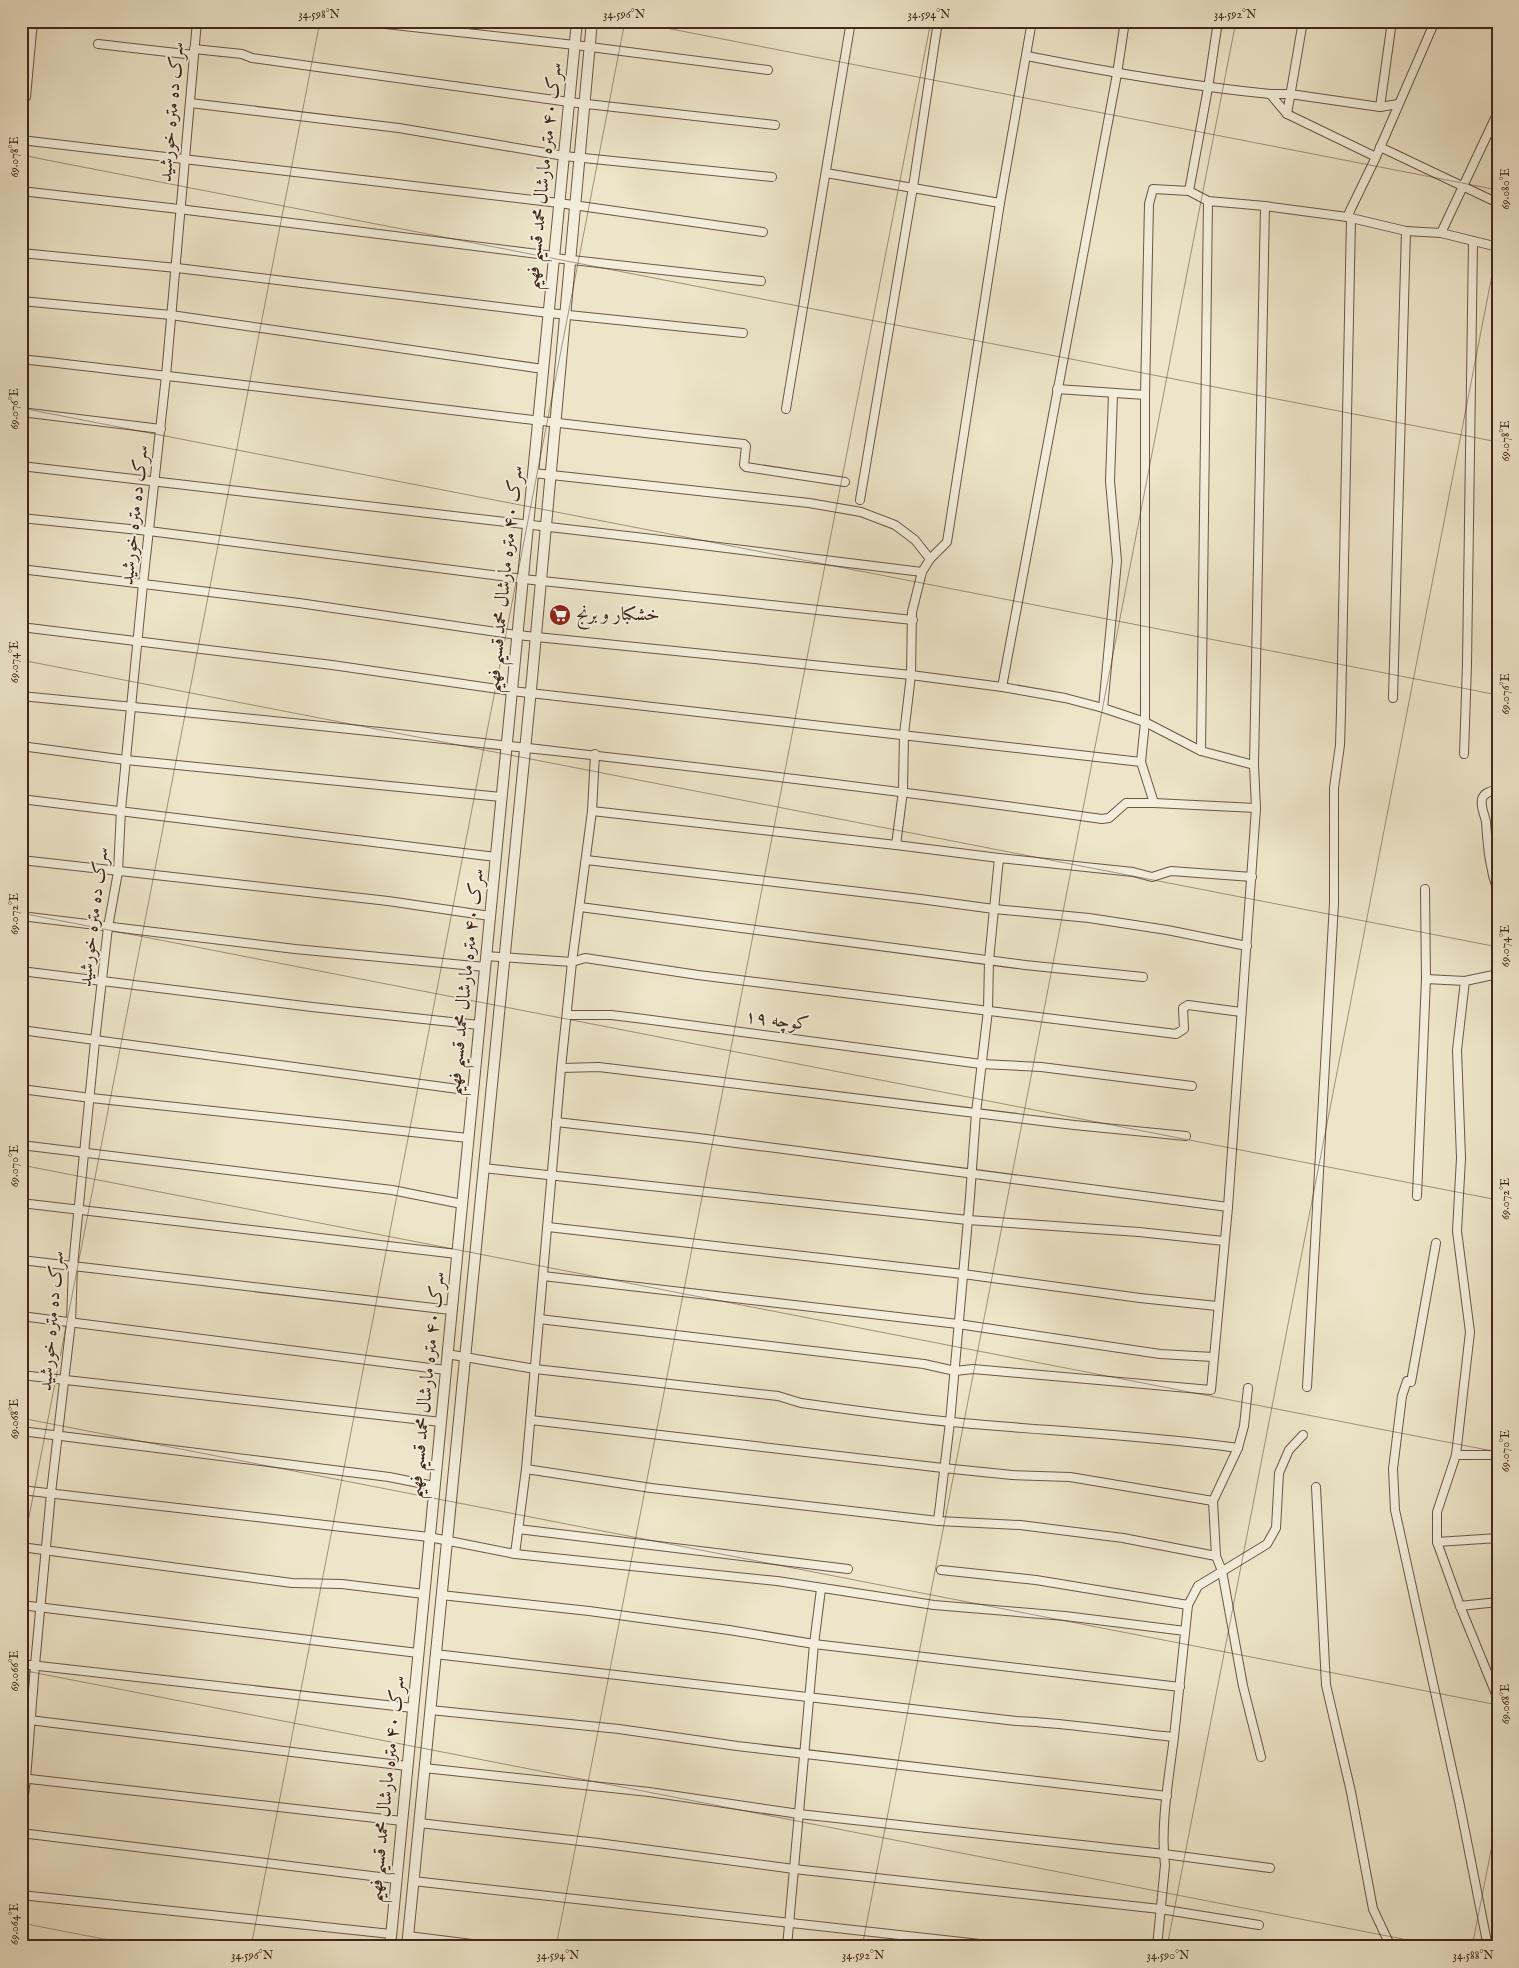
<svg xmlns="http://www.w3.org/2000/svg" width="1519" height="1968" viewBox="0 0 1519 1968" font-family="'IM FELL English',Amiri,serif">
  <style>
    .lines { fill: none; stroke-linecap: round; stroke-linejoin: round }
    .minor-casing { stroke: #6c5646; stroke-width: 10 }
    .tertiary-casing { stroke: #6c5646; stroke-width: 12 }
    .minor { stroke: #f3eedc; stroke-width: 8 }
    .tertiary { stroke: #f3eedc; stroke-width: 10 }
    .ticks { fill: none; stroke: #41271b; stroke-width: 1; stroke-opacity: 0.45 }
    .labels { text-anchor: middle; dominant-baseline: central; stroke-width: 4; stroke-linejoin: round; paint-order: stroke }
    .street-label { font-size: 19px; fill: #41271b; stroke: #f3eedc }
    .poi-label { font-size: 19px; fill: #41271b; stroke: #f3eedc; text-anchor: start }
    .neatline { fill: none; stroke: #41271b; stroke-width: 2 }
    .ticks-label { font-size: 12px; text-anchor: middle; fill: #41271b }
  </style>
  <rect width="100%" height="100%" fill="#ede5c9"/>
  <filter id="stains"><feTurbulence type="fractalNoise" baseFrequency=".004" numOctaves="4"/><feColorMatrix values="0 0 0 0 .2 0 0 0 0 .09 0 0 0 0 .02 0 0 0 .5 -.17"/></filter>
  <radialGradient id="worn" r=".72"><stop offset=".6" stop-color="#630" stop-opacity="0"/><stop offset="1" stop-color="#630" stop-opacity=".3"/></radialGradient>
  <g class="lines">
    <g class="minor-casing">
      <g id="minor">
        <polyline points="358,21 575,45 768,70"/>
        <polyline points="1218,21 1208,88 1189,191 1208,201 1265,206 1347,217 1406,231 1441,233 1498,247"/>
        <polyline points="1392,21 1380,107 1398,104"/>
        <polyline points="98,44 194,55"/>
        <polyline points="194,49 242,54 252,58 569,102 775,125"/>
        <path d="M1027 56C1108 72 1188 86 1270 94L1287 114 1376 157"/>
        <polyline points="1270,94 1290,94 1380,107"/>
        <polyline points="26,97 33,21"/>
        <polyline points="190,103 399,128 564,156 772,177"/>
        <polyline points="1287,114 1303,21"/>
        <polyline points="21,140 559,203 763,232"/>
        <polyline points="1380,147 1498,203"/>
        <polyline points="826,173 1000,203"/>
        <polyline points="21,191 179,209 554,256"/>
        <polyline points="1347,217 1376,157 1435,21"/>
        <polyline points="1441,233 1498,112"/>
        <polyline points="21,253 177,268 549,313 743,333"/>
        <polyline points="554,258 761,281"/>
        <polyline points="21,301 171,315 543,369"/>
        <path d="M21 359C262 386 503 418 744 444L746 446 744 465 746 467 845 482"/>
        <polyline points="1057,389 1145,395"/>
        <polyline points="786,409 851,21"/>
        <polyline points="21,412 161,429"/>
        <polyline points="21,466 653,539 922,572"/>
        <polyline points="533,473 809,503 861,512 895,525 915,540 930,559"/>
        <polyline points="860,500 913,187 938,21"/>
        <polyline points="21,518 149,531 523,579 913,620"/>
        <polyline points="21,569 299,603 517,635 911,675 1002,687 1065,698 1103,708 1145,722 1201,751 1254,765"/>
        <polyline points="21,627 332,665 512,691 1141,762"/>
        <polyline points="1002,687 1117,74 1125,21"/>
        <path d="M21 696C382 731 743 769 1102 819L1109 818 1126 803H1154L1256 808"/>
        <polyline points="1393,698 1406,231"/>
        <polyline points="1103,708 1117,561 1110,481 1113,394"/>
        <polyline points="21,746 126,760 501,797"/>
        <polyline points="1201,751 1208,201"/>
        <polyline points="1464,754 1467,664 1473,241"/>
        <path d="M1498 789C1492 791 1484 792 1482 799 1480 807 1485 815 1486 822 1488 848 1489 866 1498 892"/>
        <polyline points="21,799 496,857"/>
        <polyline points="1154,803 1141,762 1145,722 1145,395 1149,204 1153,189 1189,191"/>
        <polyline points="592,811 896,845 999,858 1133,872 1152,877 1171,871 1252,877"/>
        <polyline points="896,845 903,791 904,734 911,675 912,612 922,572 930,559 947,542 1000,203 1032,21"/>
        <polyline points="21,860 388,901 490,916"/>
        <polyline points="586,860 920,899 994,909 1089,918 1167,930 1247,946"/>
        <polyline points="580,907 1025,965 1143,977"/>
        <polyline points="21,916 295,949 485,967"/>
        <polyline points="486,956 572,962 585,958 698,975 1176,1034 1184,1029 1183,1008 1188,1005 1241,1012"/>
        <polyline points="21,971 312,1007 479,1025"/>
        <polyline points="1498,974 1465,981 1457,1050 1461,1158 1457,1231 1470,1332 1456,1455 1437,1512 1437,1542 1460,1606 1498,1699"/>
        <polyline points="1426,979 1465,981"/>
        <polyline points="567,1015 611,1015 644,1019 981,1064 1041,1067 1192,1086"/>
        <polyline points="21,1030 473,1091"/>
        <polyline points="561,1068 599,1067 1074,1125 1186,1136"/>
        <polyline points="21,1089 91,1098 468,1138"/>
        <polyline points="556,1122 698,1138 1228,1207"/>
        <polyline points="21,1145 392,1190 462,1204"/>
        <polyline points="483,1168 968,1220 1139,1232 1224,1241"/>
        <polyline points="1417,1196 1426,979 1425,889"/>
        <polyline points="21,1203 457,1254"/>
        <polyline points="548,1227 963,1274 1140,1298 1217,1306"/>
        <polyline points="1436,1243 1411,1382 1407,1381 1402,1396 1393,1469 1395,1510 1459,1801 1488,1947"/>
        <polyline points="21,1260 451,1310"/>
        <polyline points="543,1276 958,1324 1160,1354 1213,1357"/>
        <polyline points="21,1316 446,1370"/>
        <polyline points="539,1319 924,1364 955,1371 973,1369 1211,1390 1228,1207 1256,808 1254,765 1265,206"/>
        <path d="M447 1354 535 1369 778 1396 801 1403C851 1410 901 1417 951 1422 1047 1431 1143 1435 1238 1448"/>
        <polyline points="21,1375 441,1422"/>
        <polyline points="1307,1387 1334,903 1334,788 1340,745 1341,712 1351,218"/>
        <polyline points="1248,1388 1244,1426 1238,1448 1213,1501 1216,1556 1222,1571 1243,1686 1261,1757"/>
        <polyline points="531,1420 943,1468 1012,1475 1070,1477 1213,1501"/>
        <polyline points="21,1431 389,1477 434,1486"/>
        <polyline points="1456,1455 1498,1455"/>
        <polyline points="526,1469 651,1488 938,1521 1020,1525 1123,1538 1216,1556"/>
        <polyline points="1316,1487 1326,1685 1351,1792 1373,1909 1391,1947"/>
        <polyline points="21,1490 429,1537 515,1554 777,1581 934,1605 1065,1616 1185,1631"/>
        <polyline points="938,1521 950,1422 970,1197 976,1113 988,1010 989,960 999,858"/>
        <polyline points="518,1529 848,1569"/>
        <polyline points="1437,1542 1498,1538"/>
        <polyline points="21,1547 292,1583 342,1584 424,1594"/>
        <polyline points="515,1554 526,1469 561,1068 572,962 592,811 595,754"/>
        <polyline points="941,1570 1036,1580 1188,1605"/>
        <polyline points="441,1595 589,1611 729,1630 814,1644 1180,1687"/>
        <polyline points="21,1605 418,1653"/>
        <polyline points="1460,1606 1498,1602"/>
        <path d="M435 1654 1016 1721C1069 1723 1122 1732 1174 1737 1169 1777 1160 1826 1165 1865L1157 1947"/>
        <polyline points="21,1664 413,1708"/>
        <polyline points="430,1710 619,1729 737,1746 1167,1796"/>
        <polyline points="21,1719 407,1766"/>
        <polyline points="1174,1737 1188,1605 1198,1586 1267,1544 1276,1528 1279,1473 1289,1450 1303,1435"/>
        <polyline points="424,1768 649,1792 799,1814 1164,1854 1270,1868"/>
        <polyline points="21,1778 402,1821"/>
        <polyline points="21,1817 26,1779 35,1665 51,1493 71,1322 73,1266 95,1041 108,927 118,872 121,810 143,584 166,376 197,21"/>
        <polyline points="419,1823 598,1843 794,1869 1160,1909 1259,1925"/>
        <polyline points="21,1833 396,1879"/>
        <polyline points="413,1881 1007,1947"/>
        <polyline points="21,1895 391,1934"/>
        <polyline points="408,1936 496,1947"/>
        <polyline points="787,1947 814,1644 821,1589"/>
      </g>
    </g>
    <g class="tertiary-casing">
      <g id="tertiary">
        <polyline points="390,1947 577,21"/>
        <polyline points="407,1947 532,679 592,21"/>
      </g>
    </g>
    <use href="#minor" class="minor"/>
    <use href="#tertiary" class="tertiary"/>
  </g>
  <path class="ticks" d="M630 21 1498 190M21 155 1498 442M21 408 1498 695M21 660 1498 947M21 913 1498 1200M21 1165 1498 1452M21 1418 1498 1705M21 1558 320 21M21 1670 1444 1947M21 1923 145 1947M251 1947 625 21M556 1947 931 21M862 1947 1236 21M1167 1947 1498 244M1472 1947 1498 1815"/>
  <defs>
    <g id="supermarket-disc" transform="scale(1.125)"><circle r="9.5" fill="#8f2418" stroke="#f3eedc"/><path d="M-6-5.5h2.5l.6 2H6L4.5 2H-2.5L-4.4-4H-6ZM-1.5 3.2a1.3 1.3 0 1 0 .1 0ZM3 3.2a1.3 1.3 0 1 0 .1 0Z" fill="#fff"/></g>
  </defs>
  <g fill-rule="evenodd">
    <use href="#supermarket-disc" x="560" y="615"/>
  </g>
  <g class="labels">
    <g class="street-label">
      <text transform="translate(172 112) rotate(-85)">سرک ده متره خورشید</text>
      <text transform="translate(544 176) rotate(-84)">سرک ۴۰ متره مارشال محمد قسیم فهیم</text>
      <text transform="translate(135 515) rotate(-84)">سرک ده متره خورشید</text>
      <text transform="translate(505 579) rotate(-84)">سرک ۴۰ متره مارشال محمد قسیم فهیم</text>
      <text transform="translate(94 917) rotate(-83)">سرک ده متره خورشید</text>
      <text transform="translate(466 982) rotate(-84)">سرک ۴۰ متره مارشال محمد قسیم فهیم</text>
      <text transform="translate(777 1021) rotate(7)">کوچه ۱۹</text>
      <text transform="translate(52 1321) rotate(-85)">سرک ده متره خورشید</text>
      <text transform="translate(427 1385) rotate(-84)">سرک ۴۰ متره مارشال محمد قسیم فهیم</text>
      <text transform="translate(387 1789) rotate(-84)">سرک ۴۰ متره مارشال محمد قسیم فهیم</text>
    </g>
    <g class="poi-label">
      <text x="576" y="615">خشکبار و برنج</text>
    </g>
  </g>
  <rect width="1519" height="1968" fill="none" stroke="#ede5c9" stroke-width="55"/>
  <rect x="28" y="28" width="1464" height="1912" class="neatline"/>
  <g class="ticks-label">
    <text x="319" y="18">34.598°N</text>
    <text x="624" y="18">34.596°N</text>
    <text x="929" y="18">34.594°N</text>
    <text x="1235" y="18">34.592°N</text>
    <text transform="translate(14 157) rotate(-90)" y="4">69.078°E</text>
    <text transform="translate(1505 189) rotate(-90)" y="4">69.080°E</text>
    <text transform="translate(14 409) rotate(-90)" y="4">69.076°E</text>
    <text transform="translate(1505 441) rotate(-90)" y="4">69.078°E</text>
    <text transform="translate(14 662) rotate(-90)" y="4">69.074°E</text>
    <text transform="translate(1505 694) rotate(-90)" y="4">69.076°E</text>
    <text transform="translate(14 914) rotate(-90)" y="4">69.072°E</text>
    <text transform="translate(1505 946) rotate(-90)" y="4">69.074°E</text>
    <text transform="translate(14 1166) rotate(-90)" y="4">69.070°E</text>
    <text transform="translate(1505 1199) rotate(-90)" y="4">69.072°E</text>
    <text transform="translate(14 1419) rotate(-90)" y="4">69.068°E</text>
    <text transform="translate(1505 1451) rotate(-90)" y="4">69.070°E</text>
    <text transform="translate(14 1671) rotate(-90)" y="4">69.066°E</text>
    <text transform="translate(1505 1704) rotate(-90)" y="4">69.068°E</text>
    <text transform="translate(14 1924) rotate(-90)" y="4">69.064°E</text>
    <text x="252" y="1959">34.596°N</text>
    <text x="558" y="1959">34.594°N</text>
    <text x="863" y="1959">34.592°N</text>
    <text x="1168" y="1959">34.590°N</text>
    <text x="1473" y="1959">34.588°N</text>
  </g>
  <rect width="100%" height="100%" filter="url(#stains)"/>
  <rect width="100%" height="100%" fill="url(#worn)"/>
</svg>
